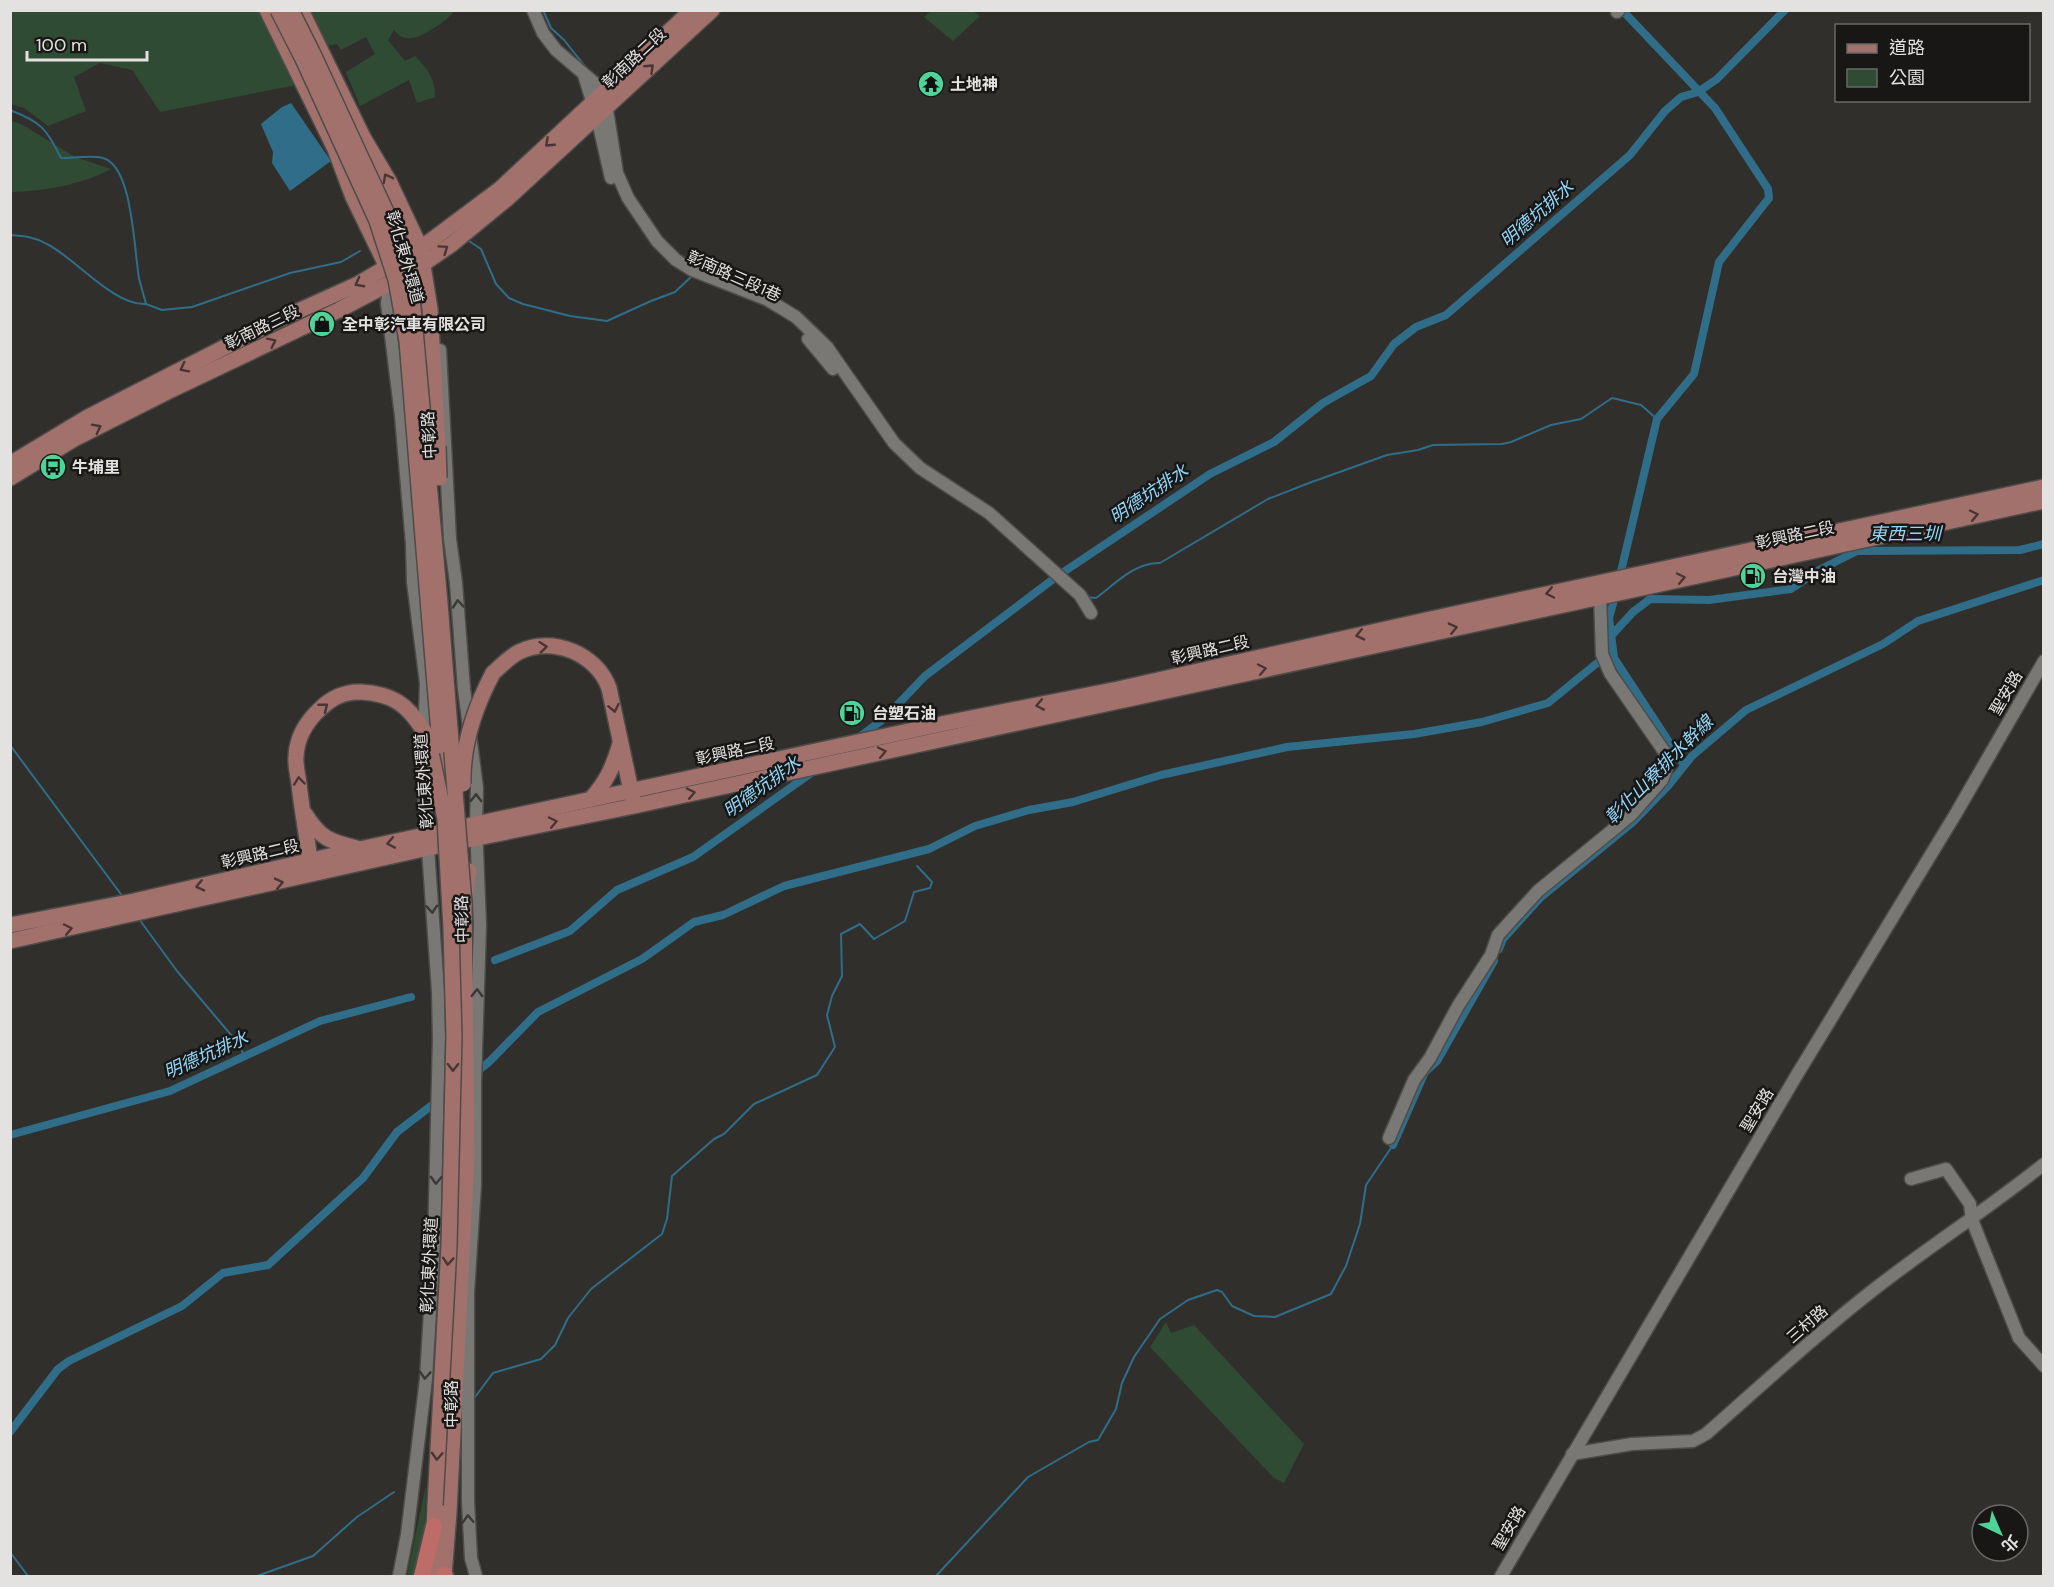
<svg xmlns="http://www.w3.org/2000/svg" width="2054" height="1587" viewBox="0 0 2054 1587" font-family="'DM Sans','Noto Sans TC',sans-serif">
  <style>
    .green { fill: #2f4b33 }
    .water { fill: #306d89 }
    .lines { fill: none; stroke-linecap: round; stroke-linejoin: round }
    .stream { stroke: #306d89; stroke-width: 2 }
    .canal { stroke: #306d89; stroke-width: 8 }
    .minor-casing { stroke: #4e4c49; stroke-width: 15 }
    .major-casing { stroke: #4e4c49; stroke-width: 18 }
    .highway-casing { stroke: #4e4c49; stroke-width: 20 }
    .minor { stroke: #7a7874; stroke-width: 12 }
    .major { stroke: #a3716c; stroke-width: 15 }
    .highway { stroke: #be6c67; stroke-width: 16 }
    .major-bridge-casing { stroke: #4e4c49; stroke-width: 18; stroke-linecap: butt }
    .major-bridge { stroke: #a3716c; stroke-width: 15 }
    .oneway { stroke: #493634 }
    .oneway2 { stroke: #3a3937 }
    .labels { text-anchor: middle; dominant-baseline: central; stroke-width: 5; stroke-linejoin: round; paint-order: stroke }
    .street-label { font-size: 16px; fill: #e3e2e0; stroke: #181716 }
    .poi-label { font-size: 16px; font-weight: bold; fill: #e3e2e0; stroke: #181716; text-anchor: start }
    .water-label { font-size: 18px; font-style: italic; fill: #92d7fa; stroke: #181716 }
  </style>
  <rect width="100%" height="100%" fill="#312f2c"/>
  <g class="green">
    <polygon points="10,11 266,11 296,85 160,112 132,70 100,63 74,77 86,111 48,126 24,108 11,104"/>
    <path d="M307 11H456L453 12C449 20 422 37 412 38 404 39 399 36 394 30L388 40 405 61 415 56C427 68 436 80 435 97L417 103 409 80 360 106 346 72 375 54 366 37 341 50 337 44 325 46Z"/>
    <polygon points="931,11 973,11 980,16 953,41 924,17"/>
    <path d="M10 120 23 125 75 157 111 169C81 185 44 191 11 192Z"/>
    <polygon points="1166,1322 1171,1333 1194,1325 1304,1444 1284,1483 1274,1478 1150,1347"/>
    <polygon points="426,1485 424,1540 419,1576 407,1576"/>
  </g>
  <polygon class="water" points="291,103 331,161 290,191 272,163 273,152 261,124 282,107"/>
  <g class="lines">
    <g class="stream">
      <polyline points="543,10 551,28 564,40 588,70"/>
      <path d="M10 110C43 123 45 128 61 158 72 158 93 155 103 158 133 166 134 251 139 278 141 287 144 296 146 304L162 310 192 307 290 273 341 262 360 251"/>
      <path d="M10 235C24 236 35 237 47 244 75 258 114 306 146 304"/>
      <polyline points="469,241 481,249 496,284 509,298 523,304 570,316 607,321 651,301 675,292 692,276"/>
      <path d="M1086 597 1096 598C1115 584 1135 562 1160 563L1268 499 1309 483 1387 455 1418 450 1433 445 1502 444 1511 442 1551 425 1581 419 1612 398 1641 405 1657 419"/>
      <polyline points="10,745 123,897"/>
      <polyline points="139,919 177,971 237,1042 244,1055"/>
      <polyline points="475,1397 493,1373 541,1359 555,1345 568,1318 591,1289 662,1234 667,1219 672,1176 714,1139 724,1134 754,1104 817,1075 835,1047 827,1015 832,996 842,976 841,934 860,924 874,939 905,921 914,892 930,888 932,882 917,866"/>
      <polyline points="10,1552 28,1576"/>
      <polyline points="257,1576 313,1556 357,1517 394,1492"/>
      <polyline points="936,1576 1028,1477 1089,1442 1098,1440 1116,1409 1122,1383 1134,1357 1160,1319 1188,1300 1217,1290 1222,1292 1232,1306 1254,1316 1275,1317 1331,1294 1346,1266 1360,1224 1366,1185 1393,1145"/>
    </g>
    <g class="canal">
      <polyline points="1619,580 1657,419 1694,374 1719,262 1769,198 1768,189 1715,108 1622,10"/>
      <polyline points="1616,593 1609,618 1614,658 1684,765"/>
      <polyline points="1611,636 1633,612 1650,599 1709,600 1791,589 1819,570 1857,551 2020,550 2044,544"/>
      <polyline points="858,738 885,718 925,676 1056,577 1210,474 1274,442 1323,403 1371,376 1394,344 1416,327 1446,315 1630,155 1665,111 1681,97 1698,92 1717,79 1785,10"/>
      <polyline points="1499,949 1503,939 1540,898 1632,823 1668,786 1692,756 1746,710 1883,644 1918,621 2044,580"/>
      <polyline points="495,960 570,931 617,890 693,857 814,771"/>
      <polyline points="475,1073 489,1062 538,1012 642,959 694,922 723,915 784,886 929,849 975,826 1029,810 1073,802 1161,775 1287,747 1414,734 1482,722 1548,703 1613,650"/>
      <polyline points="10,1135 170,1091 320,1021 411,997"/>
      <polyline points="1393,1145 1425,1072 1437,1061 1494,961"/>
      <polyline points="10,1432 58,1369 69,1361 182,1306 223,1273 268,1265 363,1178 397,1132 440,1099"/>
    </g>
    <g class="minor-casing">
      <g id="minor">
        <polyline points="533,10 543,33 556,50 604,91 617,173 628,198 657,241 676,260 692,270 768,300 796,317 827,347 894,443 920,468 989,513 1080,595 1091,613"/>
        <polyline points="1617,12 1619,10"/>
        <polyline points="584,75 597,117 611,178"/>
        <polyline points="390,283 387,303 401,416 412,544 413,582 426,683 423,778 438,991 439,1039 434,1244 426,1379 407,1535 399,1576"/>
        <polyline points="808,339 833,369"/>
        <polyline points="440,350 450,539 456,583 464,689 477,788 476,825 480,925 475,1083 475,1185 468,1292 468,1501 471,1558 476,1576"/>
        <polyline points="1389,1138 1414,1080 1430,1058 1458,1006 1491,955 1498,935 1538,891 1631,815 1662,780 1668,765 1668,757 1610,673 1602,654 1600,595"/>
        <polyline points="1911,1179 1946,1169 1970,1204 1972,1220 2019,1338 2044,1366"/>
        <path d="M1572 1454 1632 1444 1693 1441 1706 1434C1761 1386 1814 1336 1872 1291 1928 1247 1988 1209 2044 1164"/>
        <polyline points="1501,1576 1795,1078 1955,815 2044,661"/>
      </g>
    </g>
    <g class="major-casing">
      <g id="major">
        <polyline points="267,10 335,149 353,197 385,263"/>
        <polyline points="301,10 363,137 389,181 420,247 430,309 438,446"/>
        <polyline points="10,464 88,417 276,321 358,284 429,242 500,189 692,10"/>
        <polyline points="10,478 74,439 167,392 339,310 390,283 423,264 452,244 508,198 712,10"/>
        <path d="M493 673C501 666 509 657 519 652 552 635 597 654 609 688L633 800"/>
        <polyline points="440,746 443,785"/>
        <path d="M591 799C607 781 613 767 620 744"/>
        <path d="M305 814C320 838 330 842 357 848"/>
        <path d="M311 869C308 841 302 812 299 784 298 775 295 765 296 756 297 737 307 721 320 709 331 698 346 691 361 692 393 694 407 704 424 731"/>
        <polyline points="10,925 134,901 360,849 946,723 1118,689 1426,620 2044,487"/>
        <polyline points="10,941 428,848 634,806 2044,501"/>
        <polyline points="432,1576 435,1505"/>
        <polyline points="444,1576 449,1512 467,1156 464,904 469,871"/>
      </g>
    </g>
    <g class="highway-casing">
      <g id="highway">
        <polyline points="444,1575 445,1576"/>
        <polyline points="422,1576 434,1526"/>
      </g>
    </g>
    <use href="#minor" class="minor"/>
    <use href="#major" class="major"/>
    <use href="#highway" class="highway"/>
    <g class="major-bridge-casing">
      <g id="major-bridge">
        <polyline points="278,10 303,59 377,221 396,280 407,341 440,746"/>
        <polyline points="291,10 313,54 388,216 399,246 413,308 440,603 464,904"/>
        <polyline points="438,446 439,478"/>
        <polyline points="424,731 429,743 445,819 451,929 454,1036 449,1246 435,1505"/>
        <path d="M463 784C462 745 475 707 493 673"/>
      </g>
    </g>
    <use href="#major-bridge" class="major-bridge"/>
  </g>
  <defs><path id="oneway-chevron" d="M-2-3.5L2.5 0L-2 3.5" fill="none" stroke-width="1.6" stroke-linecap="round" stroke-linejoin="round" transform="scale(1.5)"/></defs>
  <g class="oneway">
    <use href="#oneway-chevron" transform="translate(650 68) rotate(-43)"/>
    <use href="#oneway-chevron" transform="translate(549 143) rotate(137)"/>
    <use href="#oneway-chevron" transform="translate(387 178) rotate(-118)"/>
    <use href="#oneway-chevron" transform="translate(444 249) rotate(-35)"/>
    <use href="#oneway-chevron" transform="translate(359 283) rotate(152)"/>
    <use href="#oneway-chevron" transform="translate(272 342) rotate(-26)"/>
    <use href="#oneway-chevron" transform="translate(184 368) rotate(153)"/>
    <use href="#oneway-chevron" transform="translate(97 428) rotate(-27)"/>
    <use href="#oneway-chevron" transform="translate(1974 515) rotate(-12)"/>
    <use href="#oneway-chevron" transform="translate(1681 578) rotate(-12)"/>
    <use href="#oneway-chevron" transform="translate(1550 593) rotate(168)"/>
    <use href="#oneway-chevron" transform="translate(1453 628) rotate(-13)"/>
    <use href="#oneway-chevron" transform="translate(1360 635) rotate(167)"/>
    <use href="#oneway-chevron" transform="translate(543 647) rotate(-6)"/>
    <use href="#oneway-chevron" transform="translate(1262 669) rotate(-12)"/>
    <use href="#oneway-chevron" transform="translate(1040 705) rotate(169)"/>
    <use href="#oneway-chevron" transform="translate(324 707) rotate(-39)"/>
    <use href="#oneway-chevron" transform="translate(614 708) rotate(78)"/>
    <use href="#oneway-chevron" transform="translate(882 752) rotate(-12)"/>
    <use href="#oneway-chevron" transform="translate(299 781) rotate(-96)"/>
    <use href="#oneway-chevron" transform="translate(691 793) rotate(-12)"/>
    <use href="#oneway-chevron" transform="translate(553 822) rotate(-12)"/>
    <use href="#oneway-chevron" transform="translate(391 843) rotate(169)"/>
    <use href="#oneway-chevron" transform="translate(279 883) rotate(-13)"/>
    <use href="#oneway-chevron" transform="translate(200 886) rotate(167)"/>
    <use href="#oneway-chevron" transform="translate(68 929) rotate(-12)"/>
    <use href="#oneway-chevron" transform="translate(453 1067) rotate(91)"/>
    <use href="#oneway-chevron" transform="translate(448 1261) rotate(94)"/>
    <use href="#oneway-chevron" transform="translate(437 1456) rotate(93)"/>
  </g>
  <g class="oneway2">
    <use href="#oneway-chevron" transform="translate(458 604) rotate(-95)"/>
    <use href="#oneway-chevron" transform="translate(476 798) rotate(-89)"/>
    <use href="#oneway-chevron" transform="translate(432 909) rotate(86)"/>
    <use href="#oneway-chevron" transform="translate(477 993) rotate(-89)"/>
    <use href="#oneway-chevron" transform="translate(436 1180) rotate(92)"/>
    <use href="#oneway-chevron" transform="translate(425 1375) rotate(94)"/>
    <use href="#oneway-chevron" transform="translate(468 1519) rotate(-92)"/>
  </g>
  <defs>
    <g id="temple-disc" transform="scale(1.35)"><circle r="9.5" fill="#50d398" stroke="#181716"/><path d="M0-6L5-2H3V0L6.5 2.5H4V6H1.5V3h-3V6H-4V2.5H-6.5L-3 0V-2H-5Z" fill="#111"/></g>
    <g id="shop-disc" transform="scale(1.35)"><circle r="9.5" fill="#50d398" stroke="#181716"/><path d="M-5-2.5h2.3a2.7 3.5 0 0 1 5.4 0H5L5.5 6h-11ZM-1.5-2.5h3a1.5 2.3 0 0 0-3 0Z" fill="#111"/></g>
    <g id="bus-disc" transform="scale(1.35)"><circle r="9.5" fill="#50d398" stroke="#181716"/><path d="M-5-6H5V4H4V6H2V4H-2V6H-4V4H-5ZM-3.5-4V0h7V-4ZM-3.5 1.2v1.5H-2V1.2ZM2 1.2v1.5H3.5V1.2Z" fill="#111"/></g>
    <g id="fuel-disc" transform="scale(1.35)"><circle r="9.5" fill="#50d398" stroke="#181716"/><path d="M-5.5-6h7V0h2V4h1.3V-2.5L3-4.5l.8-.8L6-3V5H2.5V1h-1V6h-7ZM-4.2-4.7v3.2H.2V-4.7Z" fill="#111"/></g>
  </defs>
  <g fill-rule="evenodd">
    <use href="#temple-disc" x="931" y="84"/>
    <use href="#shop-disc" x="322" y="324"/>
    <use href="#bus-disc" x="53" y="467"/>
    <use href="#fuel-disc" x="1753" y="576"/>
    <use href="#fuel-disc" x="852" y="713"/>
  </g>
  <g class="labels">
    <g class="street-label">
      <text transform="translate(634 58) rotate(-43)">彰南路二段</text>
      <text transform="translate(405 257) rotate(74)">彰化東外環道</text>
      <text transform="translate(734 276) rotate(24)">彰南路三段1巷</text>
      <text transform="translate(262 327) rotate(-26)">彰南路三段</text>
      <text transform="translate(429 435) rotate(-93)">中彰路</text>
      <text transform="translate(1795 535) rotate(-12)">彰興路二段</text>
      <text transform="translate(1210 650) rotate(-13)">彰興路二段</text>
      <text transform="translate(2006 693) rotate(-60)">聖安路</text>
      <text transform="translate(735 751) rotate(-12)">彰興路二段</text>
      <text transform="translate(424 781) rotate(-94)">彰化東外環道</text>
      <text transform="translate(260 854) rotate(-13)">彰興路二段</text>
      <text transform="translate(462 919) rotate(-91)">中彰路</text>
      <text transform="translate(1757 1110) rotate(-59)">聖安路</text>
      <text transform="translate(429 1265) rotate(-87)">彰化東外環道</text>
      <text transform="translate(1807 1324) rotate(-41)">三村路</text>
      <text transform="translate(451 1404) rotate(-90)">中彰路</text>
      <text transform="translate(1509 1528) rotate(-60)">聖安路</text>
    </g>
    <g class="poi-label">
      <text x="950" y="84">土地神</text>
      <text x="342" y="324">全中彰汽車有限公司</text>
      <text x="72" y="467">牛埔里</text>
      <text x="1772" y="576">台灣中油</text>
      <text x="872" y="713">台塑石油</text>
    </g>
    <g class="water-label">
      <text transform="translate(1537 214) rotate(-41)">明德坑排水</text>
      <text transform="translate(1149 494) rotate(-34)">明德坑排水</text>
      <text x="1905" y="534">東西三圳</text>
      <text transform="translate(1659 770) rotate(-45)">彰化山寮排水幹線</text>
      <text transform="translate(762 787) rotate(-36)">明德坑排水</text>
      <text transform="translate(206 1055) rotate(-24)">明德坑排水</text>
    </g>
  </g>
  <rect width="2054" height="1587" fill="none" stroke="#e3e2e0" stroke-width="24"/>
  <rect x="1835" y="24" width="195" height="78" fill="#181716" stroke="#696867" stroke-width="1.5"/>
  <rect x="1847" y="44" width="30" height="9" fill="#a3716c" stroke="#696867" stroke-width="1.5"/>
  <text x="1889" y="54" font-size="18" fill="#e3e2e0">道路</text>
  <rect x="1847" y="69" width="30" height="18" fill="#2f4b33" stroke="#696867" stroke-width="1.5"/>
  <text x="1889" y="84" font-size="18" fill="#e3e2e0">公園</text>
  <g transform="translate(2000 1533) rotate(136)"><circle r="28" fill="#181716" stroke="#696867" stroke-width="1.5"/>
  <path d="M0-4.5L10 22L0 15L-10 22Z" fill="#50d398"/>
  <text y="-9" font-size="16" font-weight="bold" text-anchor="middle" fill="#e3e2e0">北</text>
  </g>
  <path d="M27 51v9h120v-9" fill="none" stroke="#e3e2e0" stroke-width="3"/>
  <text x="36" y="51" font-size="18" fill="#e3e2e0" stroke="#181716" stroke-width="4.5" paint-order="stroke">100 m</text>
</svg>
